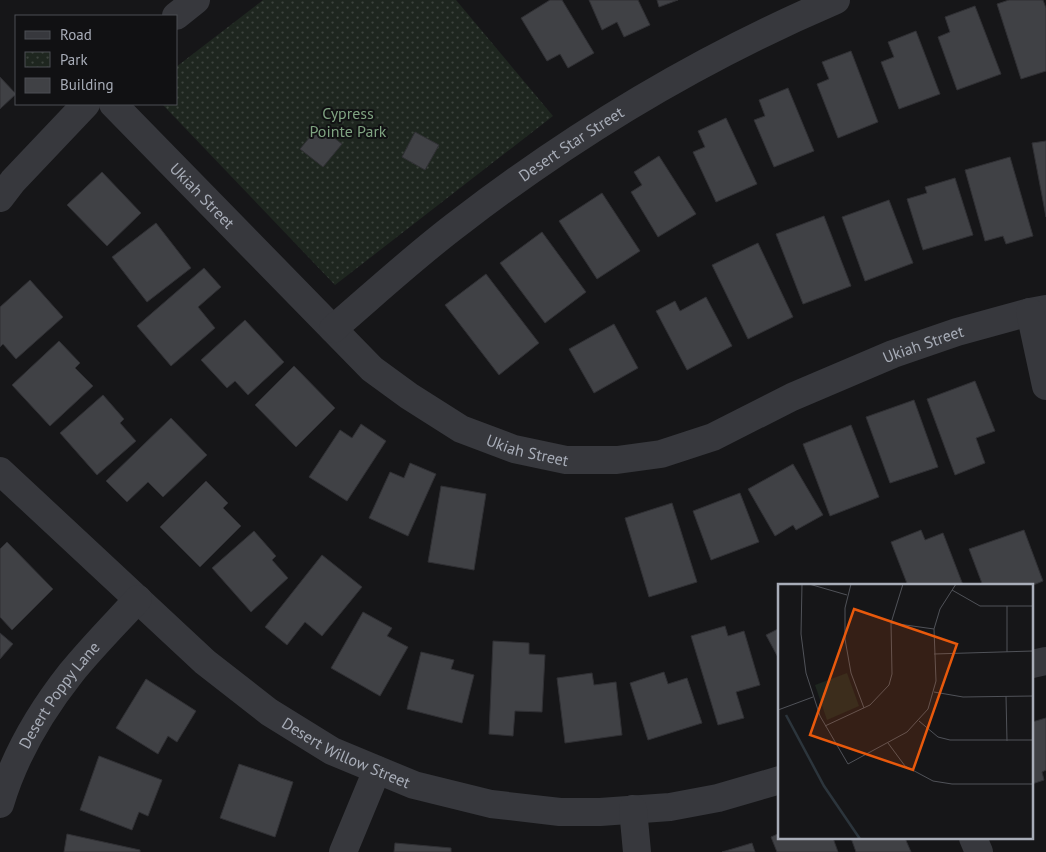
<svg xmlns="http://www.w3.org/2000/svg" width="1046" height="852" viewBox="0 0 1046 852" font-family="'PT Sans',sans-serif">
  <style>
    .park { fill: url(#park-dots) }
    .building { fill: #404145; stroke: #303034 }
    .lines { fill: none; stroke-linecap: round; stroke-linejoin: round }
    .minor { stroke: #37383d; stroke-width: 28 }
    .labels { text-anchor: middle; dominant-baseline: central; stroke-width: 4; stroke-linejoin: round; paint-order: stroke }
    .park-label { font-size: 16px; fill: #7fa381; stroke: #111113 }
    .street-label { font-size: 16px; fill: #a8adb8; stroke: #111113 }
    .inset-river { fill: none; stroke: #2c353c; stroke-width: 2.5 }
    .inset-road { fill: none; stroke: #505258; stroke-width: 1 }
    .view { fill: #e8590c; fill-opacity: 0.15; stroke: #e8590c; stroke-width: 2.5 }
    .inset-edge { fill: none; stroke: #a8adb8; stroke-width: 2.5 }
  </style>
  <defs>
    <pattern id="park-dots" width="8" height="8" patternUnits="userSpaceOnUse" patternTransform="scale(1.25)"><rect width="8" height="8" fill="#1e261f"/><path d="M2 2h.1M6 6h.1" fill="none" stroke="#3c433d" stroke-width="1.8" stroke-linecap="round"/></pattern>
  </defs>
  <rect width="100%" height="100%" fill="#161618"/>
  <polygon class="park" points="263,0 456,0 553,116 335,285 162,104 176,104 176,67"/>
  <g class="building">
    <polygon points="550,0 562,0 594,53 568,68 560,54 547,61 521,18"/>
    <polygon points="589,0 638,0 650,25 624,37 617,22 602,30"/>
    <polygon points="657,0 678,0 659,7"/>
    <polygon points="1009,0 1043,0 1046,8 1046,71 1021,79 997,4"/>
    <polygon points="975,6 1001,74 957,90 938,37 950,32 945,17"/>
    <polygon points="916,31 940,94 899,109 881,62 894,57 888,42"/>
    <polygon points="851,51 878,122 838,138 817,84 829,79 822,62"/>
    <polygon points="0,77 16,94 0,109"/>
    <polygon points="788,88 814,151 774,167 754,120 765,116 759,100"/>
    <polygon points="726,118 757,184 716,202 693,152 705,147 698,131"/>
    <polygon points="319,126 342,144 323,167 300,149"/>
    <polygon points="415,132 439,145 425,170 402,157"/>
    <polygon points="1046,141 1046,217 1032,143"/>
    <polygon points="659,156 696,214 658,237 631,192 642,185 634,172"/>
    <polygon points="1010,157 1033,236 1006,244 1003,236 985,241 965,170"/>
    <polygon points="102,172 141,213 107,246 67,205"/>
    <polygon points="955,178 973,235 923,250 907,199 927,193 925,187"/>
    <polygon points="602,193 640,251 597,279 559,221"/>
    <polygon points="889,200 913,263 865,281 842,217"/>
    <polygon points="824,216 851,286 803,304 776,234"/>
    <polygon points="156,223 191,268 147,302 112,257"/>
    <polygon points="542,232 586,292 545,323 500,263"/>
    <polygon points="758,243 793,317 748,339 712,265"/>
    <polygon points="204,268 221,287 198,307 215,328 171,366 137,326"/>
    <polygon points="486,274 539,343 499,375 445,305"/>
    <polygon points="30,280 63,317 16,359 3,344 0,347 0,307"/>
    <polygon points="706,297 732,346 687,370 656,311 675,301 680,311"/>
    <polygon points="245,320 284,362 248,395 235,381 227,388 201,360"/>
    <polygon points="614,324 638,368 594,393 569,349"/>
    <polygon points="59,341 80,363 75,368 93,386 50,426 12,385"/>
    <polygon points="294,366 335,408 296,447 255,405"/>
    <polygon points="975,381 995,431 976,438 985,463 955,475 927,399"/>
    <polygon points="103,395 124,419 120,423 136,441 97,475 60,433"/>
    <polygon points="914,400 938,467 890,483 866,417"/>
    <polygon points="171,418 207,455 163,497 148,482 127,502 106,481"/>
    <polygon points="361,424 386,441 347,501 309,477 340,430 352,438"/>
    <polygon points="851,425 879,497 830,516 803,444"/>
    <polygon points="410,463 436,474 408,536 369,518 390,472 404,478"/>
    <polygon points="793,464 823,515 796,530 793,525 775,536 748,489"/>
    <polygon points="206,481 228,503 223,508 241,526 200,567 160,527"/>
    <polygon points="441,486 486,494 474,570 428,562"/>
    <polygon points="740,493 759,542 711,560 693,511"/>
    <polygon points="672,503 697,582 649,597 625,518"/>
    <polygon points="921,530 925,540 943,533 963,585 908,586 891,542"/>
    <polygon points="1024,530 1043,581 1031,586 983,586 969,549"/>
    <polygon points="254,531 276,556 272,560 288,578 251,612 212,568"/>
    <polygon points="7,542 53,589 12,630 0,617 0,549"/>
    <polygon points="322,555 362,587 322,636 305,622 287,645 265,627"/>
    <polygon points="363,612 392,628 387,636 408,647 380,696 331,668"/>
    <polygon points="725,626 728,636 744,631 760,685 736,692 744,718 718,725 691,636"/>
    <polygon points="780,628 780,661 766,635"/>
    <polygon points="0,633 13,644 0,659"/>
    <polygon points="493,641 529,643 529,654 545,655 542,712 515,711 513,736 489,734"/>
    <polygon points="421,652 454,660 451,669 474,675 462,723 407,709"/>
    <polygon points="664,672 668,684 687,678 702,723 648,740 630,683"/>
    <polygon points="592,673 594,685 616,682 622,735 565,743 557,678"/>
    <polygon points="146,679 196,711 177,742 168,736 158,754 116,728"/>
    <polygon points="1046,718 1046,770 1042,772 1044,780 1032,784 1032,722"/>
    <polygon points="99,756 162,780 148,816 139,812 132,830 80,810"/>
    <polygon points="239,764 293,782 275,837 220,818"/>
    <polygon points="780,833 780,838 833,838 838,852 777,852 771,837"/>
    <polygon points="67,834 140,850 140,852 64,852"/>
    <polygon points="851,838 905,838 911,852 856,852"/>
    <polygon points="395,843 451,848 451,852 394,852"/>
    <polygon points="752,843 755,852 722,852"/>
  </g>
  <g class="lines">
    <g class="minor">
      <polyline points="176,16 196,0"/>
      <path id="s1" d="M113 104 372 369 409 396 461 429 514 449 566 460H617L661 454 713 437 792 397 893 354 957 332 1030 312 1046 309"/>
      <polyline points="0,198 13,181 86,104"/>
      <polyline points="1030,312 1046,386"/>
      <path id="s2" d="M333 329C375 293 416 255 460 222 577 132 700 58 836 0"/>
      <path id="s3" d="M0 471 205 662 269 712 332 751 414 785 491 804 560 812H600L670 807 718 798 780 780"/>
      <polyline points="1032,664 1046,661"/>
      <path id="s4" d="M0 804C14 757 41 711 71 673 92 647 116 623 138 599"/>
      <polyline points="633,809 637,852"/>
      <polyline points="973,838 979,852"/>
      <polyline points="343,852 377,770"/>
    </g>
  </g>
  <g class="labels">
    <g class="park-label">
      <text x="348" y="113">Cypress<tspan x="348" dy="18">Pointe Park</tspan></text>
    </g>
    <g class="street-label">
      <text stroke="none"><textPath href="#s2" startOffset="302">Desert Star Street</textPath></text>
      <text stroke="none"><textPath href="#s1" startOffset="128">Ukiah Street</textPath></text>
      <text stroke="none"><textPath href="#s1" startOffset="968">Ukiah Street</textPath></text>
      <text stroke="none"><textPath href="#s1" startOffset="548">Ukiah Street</textPath></text>
      <text stroke="none"><textPath href="#s4" startOffset="125">Desert Poppy Lane</textPath></text>
      <text stroke="none"><textPath href="#s3" startOffset="449">Desert Willow Street</textPath></text>
    </g>
  </g>
  <g transform="translate(778 584)">
    <rect width="255" height="255" fill="#161618"/>
    <path d="M69 89 81 122 49 136 37 101Z" fill="#1e261f"/>
    <path class="inset-river" d="M8 131 46 202 82 255"/>
    <path class="inset-road" d="M24 0 23 50 28 89 42 132 70 180 129 148 150 125 158 97 156 45 162 25 178 0M31 0 69 11M73 0 67 24V55L73 89 86 124M174 6 202 22H255M229 22V68M113 39 156 45M156 70 255 67M156 108 185 113 255 112M228 112 229 157M0 126 35 113M141 137 160 153 172 156H255M47 142 92 121 111 101 114 90 113 39 125 0M110 159 127 182 155 197 174 200H255"/>
    <path class="view" d="M76 25 179 60 135 186 32 151Z"/>
    <rect width="255" height="255" class="inset-edge"/>
  </g>
  <rect x="15" y="15" width="162" height="90" fill="#111113" stroke="#4d4f55"/>
  <rect x="25" y="31" width="25" height="8" fill="#37383d" stroke="#4d4f55"/>
  <text x="60" y="40" font-size="15" fill="#a8adb8">Road</text>
  <rect x="25" y="52" width="25" height="15" fill="url(#park-dots)" stroke="#4d4f55"/>
  <text x="60" y="65" font-size="15" fill="#a8adb8">Park</text>
  <rect x="25" y="78" width="25" height="15" fill="#404145" stroke="#4d4f55"/>
  <text x="60" y="90" font-size="15" fill="#a8adb8">Building</text>
</svg>
